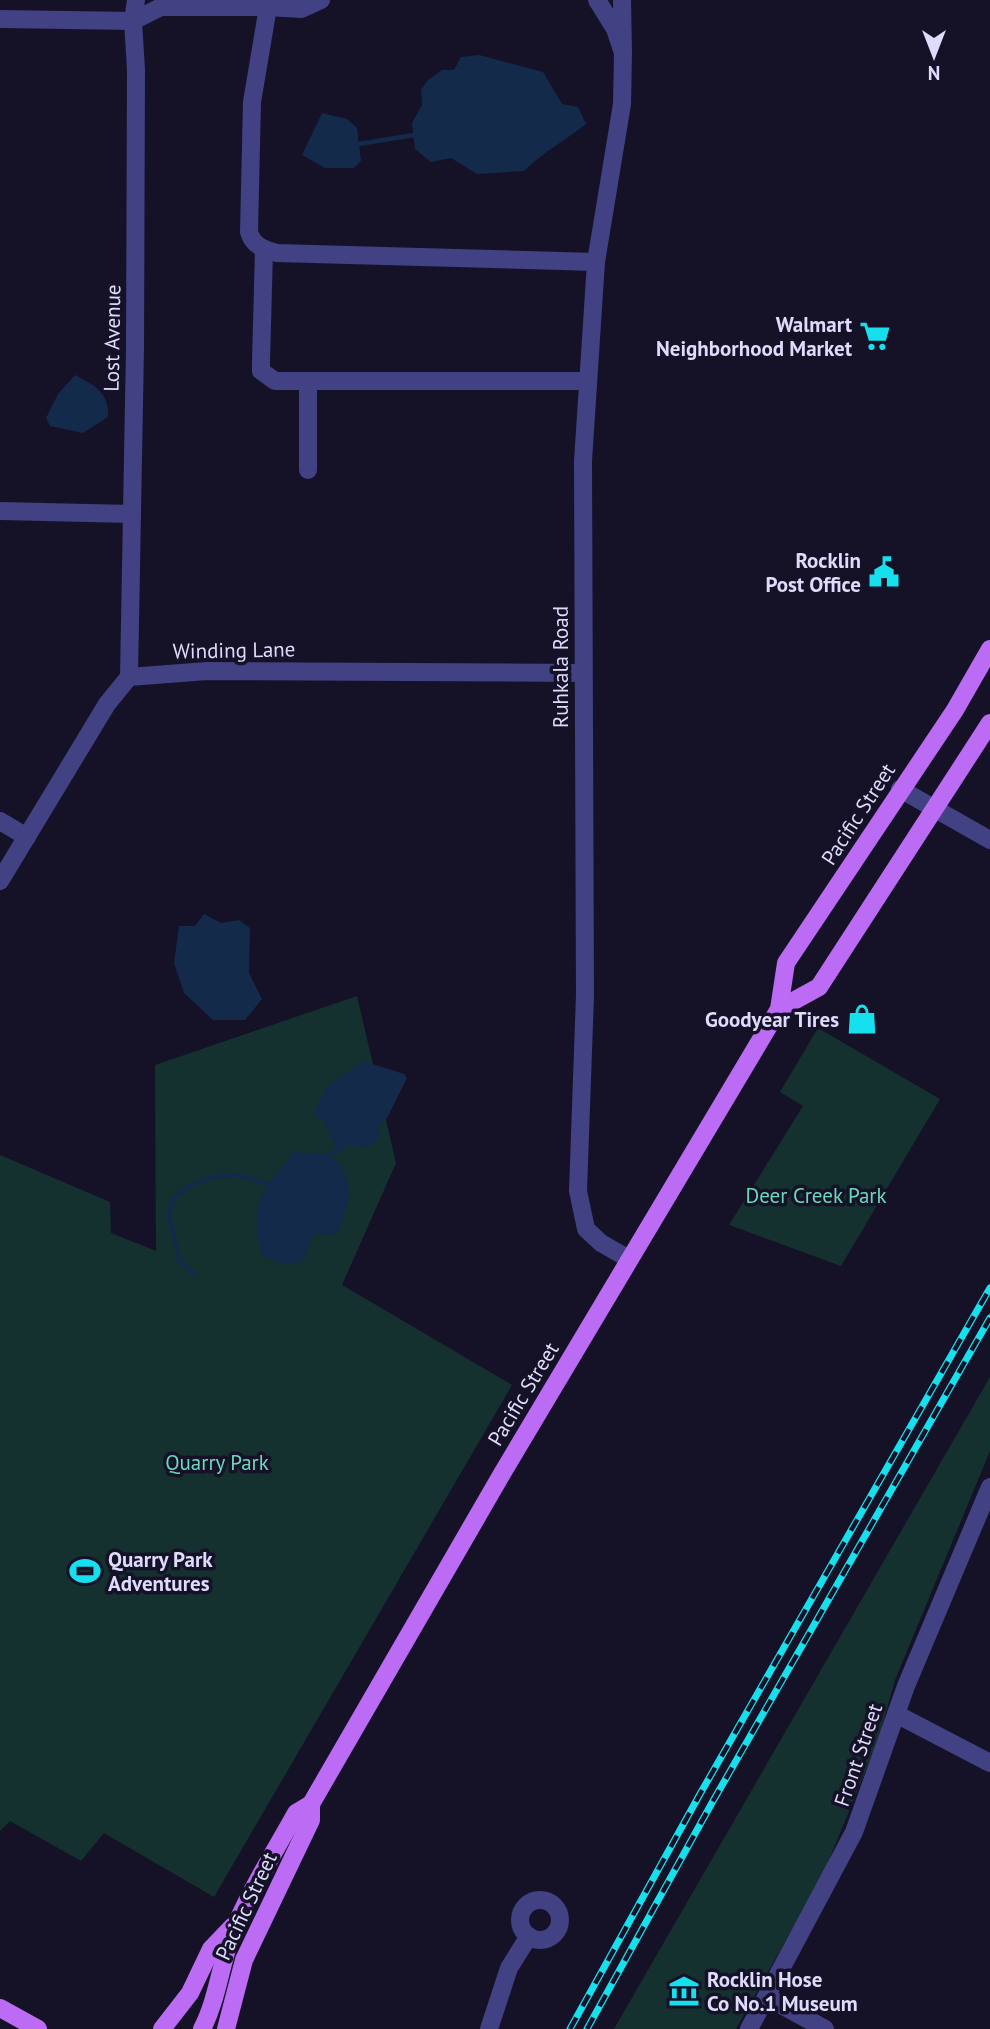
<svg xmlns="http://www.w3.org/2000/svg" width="990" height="2029" viewBox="0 0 990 2029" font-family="'PT Sans',sans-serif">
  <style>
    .green { fill: #15312f }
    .water { fill: #132a4b }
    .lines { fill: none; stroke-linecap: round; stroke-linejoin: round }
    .stream { stroke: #132a4b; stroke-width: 4.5 }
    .minor { stroke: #414183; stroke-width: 18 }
    .major { stroke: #bc6bf4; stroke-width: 18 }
    .rail-casing { stroke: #16e0ee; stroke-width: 7 }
    .rail { stroke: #151228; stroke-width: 4.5; stroke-dasharray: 13; stroke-linecap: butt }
    .labels { text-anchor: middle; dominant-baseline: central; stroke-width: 7; stroke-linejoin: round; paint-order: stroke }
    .poi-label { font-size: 21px; font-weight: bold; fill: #dedbfc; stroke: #151228; text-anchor: end }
    .street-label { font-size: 21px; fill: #dedbfc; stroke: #151228 }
    .park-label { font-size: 21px; fill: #6bd8b9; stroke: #151228 }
  </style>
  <rect width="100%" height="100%" fill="#151228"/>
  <g class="green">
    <polygon points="357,996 396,1163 342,1285 512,1385 214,1897 104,1833 81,1861 10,1821 0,1831 0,1155 110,1202 111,1233 156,1251 155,1065"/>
    <polygon points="818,1028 940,1099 841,1266 729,1225 803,1106 780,1092"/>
    <polygon points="990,1377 990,1451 895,1680 878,1741 823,1874 736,2029 614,2029"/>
  </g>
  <g class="water">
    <path d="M479 55 543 72 562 104 578 107 586 124C565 141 543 152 524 171L477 174 451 158 431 162 415 149 412 123 422 105 421 90 428 80 442 70H454L461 57Z"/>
    <polygon points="322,113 347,119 357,128 361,161 354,168 325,168 302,155"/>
    <path d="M75 375C94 385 110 393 108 417L83 433 50 426 46 418 58 394Z"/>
    <polygon points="204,914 221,923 239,920 250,928 249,973 262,999 245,1020 213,1020 184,993 174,963 179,926 195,926"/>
    <polygon points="363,1061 404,1074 407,1078 387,1118 376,1128 382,1130 375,1144 363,1147 348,1144 344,1150 336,1148 323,1120 313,1113 328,1085"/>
    <path d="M294 1152 329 1154 344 1170 350 1194 339 1231 333 1235 314 1234 303 1262 281 1264 262 1255C248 1201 262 1192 294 1152Z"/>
  </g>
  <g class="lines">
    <g class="stream">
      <polyline points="359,144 414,135"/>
      <polyline points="329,1154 340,1149"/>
      <polyline points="194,1275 179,1260 169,1214 172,1199 189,1186 212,1177 237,1175 268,1184"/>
    </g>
    <g class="minor">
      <polyline points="597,0 615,29 623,53 622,0"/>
      <polyline points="268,7 301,9 321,0"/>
      <path d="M0 19 133 21 161 7H268L252 102 249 232C253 246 265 250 277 253L596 262"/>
      <polyline points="623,53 622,104 596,262 583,461 585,995 578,1191 586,1229 601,1243 629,1259"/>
      <polyline points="264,250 261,362 261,371 275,381 586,381"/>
      <polyline points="308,381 308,470"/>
      <polyline points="0,511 132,514"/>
      <polyline points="129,677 135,348 136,70 133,21 136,0"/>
      <polyline points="900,789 990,840"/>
      <polyline points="0,821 27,837"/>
      <polyline points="0,881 107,704 129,677 207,671 583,673"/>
      <polyline points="896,1714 990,1763"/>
      <circle cx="540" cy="1920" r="20"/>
      <polyline points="767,1997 825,2029"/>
      <polyline points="489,2029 509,1968 529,1936"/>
      <polyline points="749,2029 854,1832 906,1686 990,1487"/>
    </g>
    <g class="major">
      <polyline points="779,1009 819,987 990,723"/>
      <polyline points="0,2008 38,2029"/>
      <polyline points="162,2029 190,1993 211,1949 233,1926"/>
      <path d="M202 2029C217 2000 220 1967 231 1937 248 1893 274 1853 296 1813L311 1804 503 1472 779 1009 786 963 955 710 990 649"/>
      <polyline points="226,2029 244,1960 311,1820 311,1804"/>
    </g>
    <g class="rail-casing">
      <g id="rail">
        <polyline points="570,2029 700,1794 990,1288"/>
        <polyline points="587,2029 713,1801 990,1318"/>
      </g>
    </g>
    <use href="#rail" class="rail"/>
  </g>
  <defs>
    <g id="supermarket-bare" transform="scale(2.415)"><path d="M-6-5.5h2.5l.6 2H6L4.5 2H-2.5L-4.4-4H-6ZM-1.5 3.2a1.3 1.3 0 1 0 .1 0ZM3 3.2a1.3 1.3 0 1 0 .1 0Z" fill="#16e0ee" stroke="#151228" stroke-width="2.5" paint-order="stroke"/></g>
    <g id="civic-bare" transform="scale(2.415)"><path d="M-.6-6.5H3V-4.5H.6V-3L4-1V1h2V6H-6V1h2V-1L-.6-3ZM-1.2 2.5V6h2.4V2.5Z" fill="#16e0ee" stroke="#151228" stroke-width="2.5" paint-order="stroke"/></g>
    <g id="shop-bare" transform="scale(2.415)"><path d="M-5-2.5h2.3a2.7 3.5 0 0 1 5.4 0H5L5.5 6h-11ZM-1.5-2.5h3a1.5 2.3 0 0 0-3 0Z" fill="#16e0ee" stroke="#151228" stroke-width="2.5" paint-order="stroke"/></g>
    <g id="stadium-bare" transform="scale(2.415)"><path d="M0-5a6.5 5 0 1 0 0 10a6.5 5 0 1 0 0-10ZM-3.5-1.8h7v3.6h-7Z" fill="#16e0ee" stroke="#151228" stroke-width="2.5" paint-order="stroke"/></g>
    <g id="museum-bare" transform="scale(2.415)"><path d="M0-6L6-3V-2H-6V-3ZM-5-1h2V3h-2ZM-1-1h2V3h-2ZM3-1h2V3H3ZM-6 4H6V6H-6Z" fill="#16e0ee" stroke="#151228" stroke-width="2.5" paint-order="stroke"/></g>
  </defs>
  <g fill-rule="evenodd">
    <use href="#supermarket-bare" x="875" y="336"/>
    <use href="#civic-bare" x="884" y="572"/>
    <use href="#shop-bare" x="862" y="1019"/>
    <use href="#stadium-bare" x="85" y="1571"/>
    <use href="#museum-bare" x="684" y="1991"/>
  </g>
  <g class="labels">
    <g class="poi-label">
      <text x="852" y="324">Walmart<tspan x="852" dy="24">Neighborhood Market</tspan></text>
      <text x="861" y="560">Rocklin<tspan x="861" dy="24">Post Office</tspan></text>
      <text x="839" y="1019">Goodyear Tires</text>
      <text x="108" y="1559" text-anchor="start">Quarry Park<tspan x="108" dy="24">Adventures</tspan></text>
      <text x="707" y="1979" text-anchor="start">Rocklin Hose<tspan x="707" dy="24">Co No.1 Museum</tspan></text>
    </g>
    <g class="street-label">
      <text transform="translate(112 338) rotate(-89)">Lost Avenue</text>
      <text transform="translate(234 650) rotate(-1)">Winding Lane</text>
      <text transform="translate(560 667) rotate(-90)">Ruhkala Road</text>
      <text transform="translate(858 814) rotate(-57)">Pacific Street</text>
      <text transform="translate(523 1394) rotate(-59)">Pacific Street</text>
      <text transform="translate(858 1755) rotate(-71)">Front Street</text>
      <text transform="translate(246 1906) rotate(-65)">Pacific Street</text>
    </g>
    <g class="park-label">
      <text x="816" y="1195">Deer Creek Park</text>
      <text x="217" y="1462">Quarry Park</text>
    </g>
  </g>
  <g transform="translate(934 56) rotate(180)" stroke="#151228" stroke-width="5" paint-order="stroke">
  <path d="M0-5L12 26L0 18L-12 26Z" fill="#dedbfc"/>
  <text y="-10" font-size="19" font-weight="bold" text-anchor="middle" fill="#dedbfc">N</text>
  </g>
</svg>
